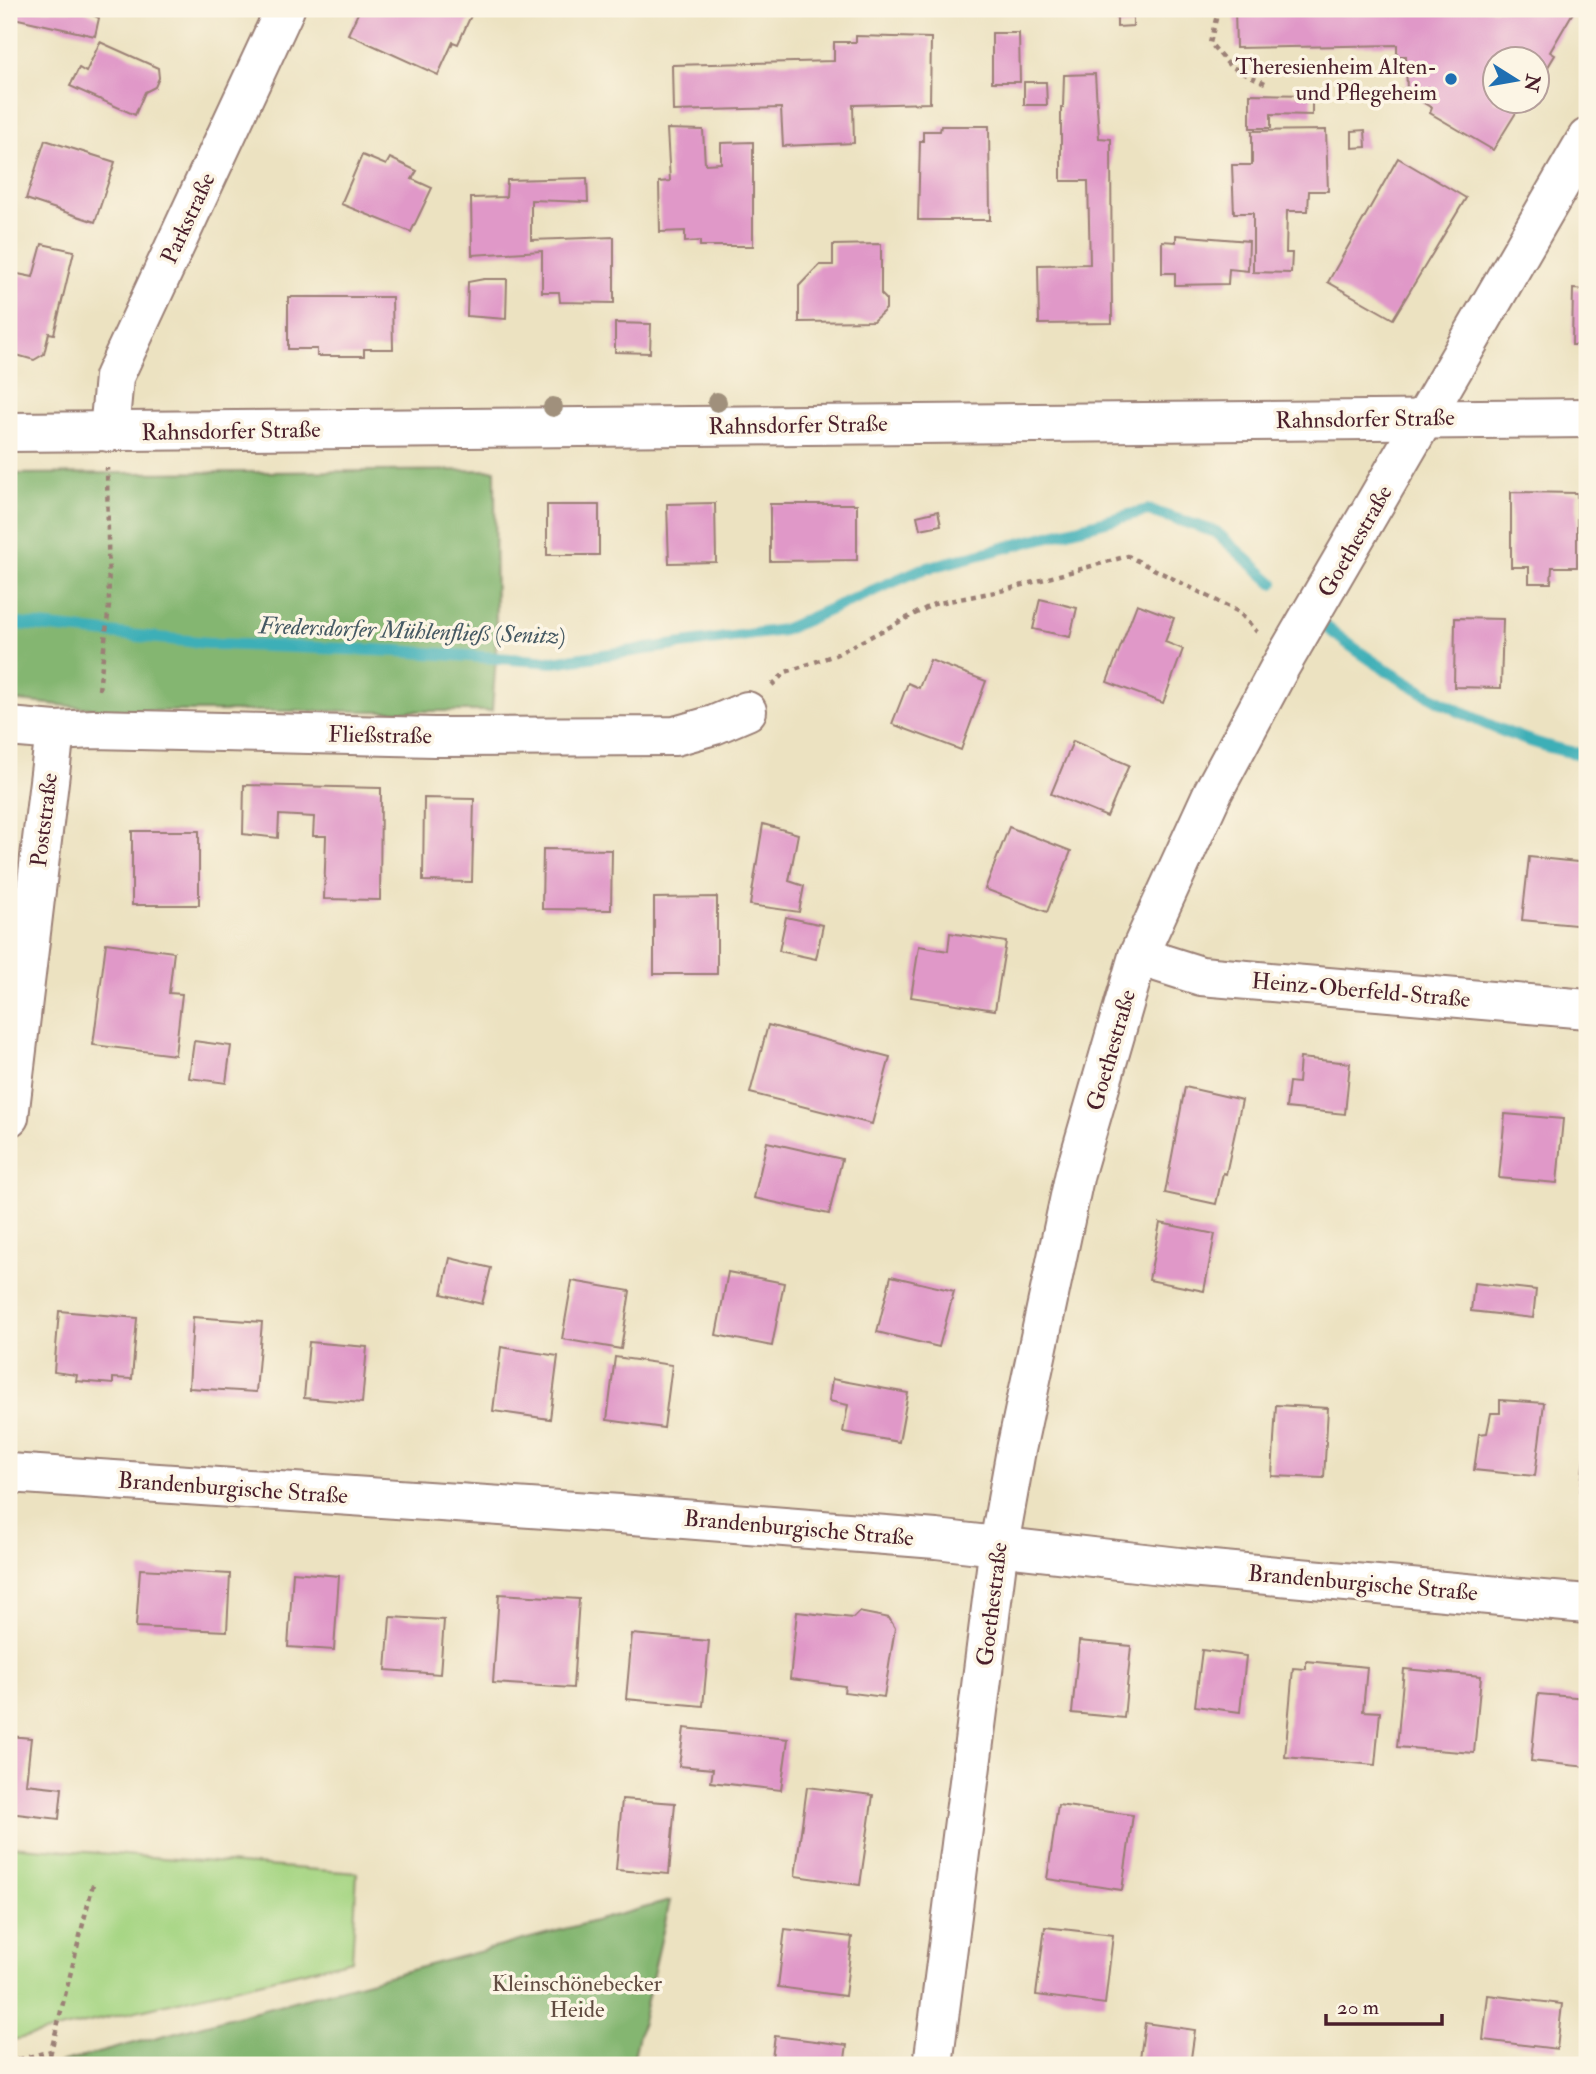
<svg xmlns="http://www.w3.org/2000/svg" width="1596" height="2074" viewBox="0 0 1596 2074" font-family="'IM FELL Double Pica',serif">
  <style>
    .green { fill: #a6d583; stroke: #787a57; stroke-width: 2 }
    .forest { fill: #84b671; stroke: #676a4e; stroke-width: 2 }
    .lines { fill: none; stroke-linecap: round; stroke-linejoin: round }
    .stream { stroke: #3eafb7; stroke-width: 12 }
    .building { fill: #e098c8 }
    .minor-casing { stroke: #9b8076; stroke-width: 42 }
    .tertiary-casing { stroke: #9b8076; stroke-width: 42 }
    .path { stroke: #9b8076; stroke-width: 4.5; stroke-dasharray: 5 5; stroke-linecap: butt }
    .minor { stroke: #fff; stroke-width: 38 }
    .tertiary { stroke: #fff; stroke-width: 38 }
    .tree { fill: #a0907b }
    .poi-dot { fill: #1f6fb2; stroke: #fcf5e5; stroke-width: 2.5 }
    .labels { text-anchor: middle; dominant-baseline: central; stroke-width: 7; stroke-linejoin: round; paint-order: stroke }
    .poi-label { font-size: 23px; fill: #4a1f2b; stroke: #fcf5e5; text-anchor: end }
    .street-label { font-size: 23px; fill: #4a1f2b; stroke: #fcf5e5 }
    .park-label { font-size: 23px; fill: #614c41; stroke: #fcf5e5 }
    .water-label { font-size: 24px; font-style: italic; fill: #455963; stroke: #fcf5e5 }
  </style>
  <rect width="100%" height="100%" fill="#fcf5e5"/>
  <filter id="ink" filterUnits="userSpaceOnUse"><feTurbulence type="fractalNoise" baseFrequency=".0143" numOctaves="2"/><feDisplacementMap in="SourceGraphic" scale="14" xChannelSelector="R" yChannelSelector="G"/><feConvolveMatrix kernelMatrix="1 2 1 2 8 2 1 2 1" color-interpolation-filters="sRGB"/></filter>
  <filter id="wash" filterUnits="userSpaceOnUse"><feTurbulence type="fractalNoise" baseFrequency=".00686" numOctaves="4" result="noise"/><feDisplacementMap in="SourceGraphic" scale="28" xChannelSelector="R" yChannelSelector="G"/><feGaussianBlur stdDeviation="1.57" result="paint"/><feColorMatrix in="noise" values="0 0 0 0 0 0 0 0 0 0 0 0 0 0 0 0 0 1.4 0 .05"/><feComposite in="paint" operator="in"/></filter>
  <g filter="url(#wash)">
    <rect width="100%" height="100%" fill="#ece2c1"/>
    <polygon class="green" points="9,1846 357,1873 352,1960 9,2041"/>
    <g class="forest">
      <polygon points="495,470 496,657 492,711 120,711 9,700 9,474"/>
      <polygon points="670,1901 632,2065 52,2065"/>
    </g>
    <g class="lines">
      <g class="stream">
        <path d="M1313 616C1381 674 1498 742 1587 755"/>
        <polyline points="9,623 218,644 398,651 553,662 783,630 920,570 1148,510 1216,532 1273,583"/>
      </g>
    </g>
    <g id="blocks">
      <g class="building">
        <polygon points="9,9 85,11 99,18 95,36 9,17"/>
        <polygon points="360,9 474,9 458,44 453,42 438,75 348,34"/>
        <polygon points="1060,9 1099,9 1099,15 1061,16"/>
        <polygon points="1117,9 1133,9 1133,26 1117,27"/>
        <polygon points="1235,9 1575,9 1550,52 1555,55 1536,87 1536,60 1494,60 1494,102 1522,103 1493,150 1430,113 1432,108 1407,93 1406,56 1397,56 1397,45 1236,48"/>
        <polygon points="992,33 1019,33 1020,82 992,82"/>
        <polygon points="856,36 931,38 930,103 853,105 854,143 783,146 781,108 673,111 672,65 834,61 834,42 856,42"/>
        <polygon points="100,42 158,68 159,78 155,87 145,92 135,115 70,86 79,68 86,72"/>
        <polygon points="1095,74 1099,138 1111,139 1112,323 1039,324 1038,265 1090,264 1088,181 1061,181 1061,107 1063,107 1064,75"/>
        <polygon points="1024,82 1046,82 1047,105 1024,105"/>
        <polygon points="1250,94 1312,95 1312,115 1271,114 1271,128 1250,128"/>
        <polygon points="941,126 989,126 990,220 918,220 920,141 923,141 923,131 940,131"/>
        <polygon points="667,129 703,130 705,164 721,163 721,143 753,142 753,246 700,246 700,241 685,242 685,231 660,232 659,182 670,181"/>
        <polygon points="1326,130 1328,191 1309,191 1308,211 1287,211 1286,253 1292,253 1291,273 1253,272 1253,213 1234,213 1232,165 1252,165 1252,131"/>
        <polygon points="1365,130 1366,147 1352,148 1352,131"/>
        <polygon points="45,140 115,162 95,222 26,199"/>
        <polygon points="362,155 386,165 390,158 417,171 412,179 432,188 411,232 341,204"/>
        <polygon points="1398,158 1466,198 1393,319 1328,282"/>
        <polygon points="587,178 588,202 531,200 531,240 614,237 614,303 560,302 559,292 542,292 542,251 472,255 471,198 506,197 507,180"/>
        <polygon points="1176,235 1249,241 1248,271 1229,269 1228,284 1175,285 1175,273 1162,273 1162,241 1176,242"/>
        <polygon points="42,244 74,251 54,334 49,333 44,354 34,360 13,354 9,361 9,259 16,261 13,273 33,277"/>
        <polygon points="881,244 881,294 886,299 886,309 873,321 799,322 799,286 819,265 833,265 833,245"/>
        <polygon points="484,279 507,279 506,319 467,316 468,282"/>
        <polygon points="1573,289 1587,290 1587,345 1572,345"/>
        <polygon points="288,297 392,297 393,349 364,349 364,356 317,356 317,349 288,349"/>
        <polygon points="615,323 651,324 650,353 615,352"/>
        <polygon points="1511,492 1577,493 1577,567 1552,567 1551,583 1529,583 1529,567 1511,567"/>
        <polygon points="715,503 716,562 669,563 667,504"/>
        <polygon points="770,504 857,504 857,560 770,561"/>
        <rect x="547" y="505" width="52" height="50"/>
        <polygon points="938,511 941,525 920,529 917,516"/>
        <polygon points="1040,599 1077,608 1070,637 1033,629"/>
        <polygon points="1137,604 1174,618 1165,642 1183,649 1163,703 1107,682"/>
        <polygon points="1455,618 1503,619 1501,688 1454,687"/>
        <polygon points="930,660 986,681 961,750 892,724 908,683 919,688"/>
        <polygon points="1073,741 1129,765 1107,817 1051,794"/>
        <polygon points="244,785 381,788 380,900 324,899 326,836 313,836 314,817 279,815 278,838 243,834"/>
        <polygon points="424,798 474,799 472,882 423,881"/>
        <polygon points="763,824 798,834 789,881 804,886 799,912 750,905"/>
        <polygon points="1009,827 1071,851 1047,912 985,889"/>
        <rect x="132" y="831" width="67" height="74"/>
        <polygon points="543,849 612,850 611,910 542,909"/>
        <polygon points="1529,857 1587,863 1586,926 1522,920"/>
        <polygon points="717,897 717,974 654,974 654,898"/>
        <polygon points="786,917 823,925 816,959 779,951"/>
        <polygon points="950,933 1006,942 995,1010 911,997 919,946 948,951"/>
        <polygon points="106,943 174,952 169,993 182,994 175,1055 93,1045"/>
        <polygon points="768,1025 890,1057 872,1124 750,1093"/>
        <polygon points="194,1041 231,1046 226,1083 189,1078"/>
        <polygon points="1300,1058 1350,1063 1345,1114 1286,1108 1289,1082 1298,1083"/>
        <polygon points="1185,1087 1242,1100 1226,1174 1223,1173 1216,1204 1165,1193"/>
        <polygon points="1505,1114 1563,1119 1557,1183 1499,1178"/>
        <polygon points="767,1142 842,1159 829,1214 754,1198"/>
        <polygon points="1160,1223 1215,1234 1204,1291 1149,1280"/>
        <polygon points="450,1258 491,1268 482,1304 442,1294"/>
        <polygon points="728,1272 784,1283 772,1346 716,1335"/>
        <polygon points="891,1276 954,1291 939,1347 877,1332"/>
        <polygon points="572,1281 630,1291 621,1349 562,1339"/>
        <polygon points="1474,1283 1536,1290 1533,1318 1471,1311"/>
        <polygon points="59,1311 137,1318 132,1379 113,1378 113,1384 76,1381 77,1375 54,1372"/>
        <polygon points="193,1317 262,1322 256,1392 189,1388"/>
        <polygon points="309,1342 367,1347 362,1403 304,1398"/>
        <polygon points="501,1347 558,1356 550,1419 493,1411"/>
        <polygon points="615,1357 672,1365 664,1428 607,1420"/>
        <polygon points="832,1379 908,1393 899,1442 843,1432 848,1405 829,1401"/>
        <polygon points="1500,1400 1544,1403 1535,1476 1474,1470 1479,1434 1487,1433 1491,1413 1500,1413"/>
        <polygon points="1276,1405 1328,1408 1324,1478 1272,1476"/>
        <polygon points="1585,1446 1587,1446 1587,1495 1580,1494"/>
        <polygon points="140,1569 230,1574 227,1631 136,1627"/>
        <polygon points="293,1572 339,1576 334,1650 288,1647"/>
        <polygon points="499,1594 579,1599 573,1688 493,1683"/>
        <polygon points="797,1612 853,1618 859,1612 889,1618 895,1628 884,1697 844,1692 845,1686 790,1679"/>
        <polygon points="390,1617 444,1620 440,1674 386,1670"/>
        <polygon points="632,1634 709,1641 703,1706 626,1699"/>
        <polygon points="1079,1641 1131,1646 1124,1718 1072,1713"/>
        <polygon points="1202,1650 1246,1656 1240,1712 1195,1706"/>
        <polygon points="1306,1661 1367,1667 1363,1711 1380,1712 1375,1765 1285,1757 1293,1668 1306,1669"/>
        <polygon points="1404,1669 1481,1676 1474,1753 1397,1747"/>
        <polygon points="1538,1694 1587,1698 1587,1767 1531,1761"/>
        <polygon points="684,1728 788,1739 781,1790 711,1782 713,1769 679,1766"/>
        <polygon points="9,1736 31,1738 26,1784 62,1788 59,1819 9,1813"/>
        <polygon points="807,1787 873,1795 860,1885 795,1876"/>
        <polygon points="622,1799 675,1803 669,1874 616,1870"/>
        <polygon points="1058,1805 1133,1815 1122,1890 1047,1879"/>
        <polygon points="1045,1927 1113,1935 1105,2004 1036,1995"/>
        <polygon points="785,1929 852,1937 845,1996 778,1987"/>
        <polygon points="1488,1995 1562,2004 1557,2049 1483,2040"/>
        <polygon points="1145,2023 1195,2030 1190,2065 1139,2065"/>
        <polygon points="775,2036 847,2045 844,2065 771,2065"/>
      </g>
    </g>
  </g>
  <g filter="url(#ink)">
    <use href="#blocks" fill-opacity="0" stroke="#9b8076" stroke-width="2"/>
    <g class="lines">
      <g class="minor-casing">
        <g id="minor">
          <polyline points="109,432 114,377 285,9"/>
          <polyline points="9,727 55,731 94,729 434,737 675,736 714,725 747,711"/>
          <polyline points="1138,956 1201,976 1587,1009"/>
          <polyline points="9,1117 55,731"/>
          <polyline points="933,2065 999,1545 1016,1450 1075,1173 1138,956 1213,792 1280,667 1587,138"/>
        </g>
      </g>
      <g class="tertiary-casing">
        <g id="tertiary">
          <polyline points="9,432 1587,418"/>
          <polyline points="9,1473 620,1514 936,1539 1179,1567 1587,1604"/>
        </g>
      </g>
      <g class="path">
        <polyline points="1214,9 1217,15 1210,43 1230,66 1267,84"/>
        <polyline points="772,685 786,672 835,655 934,604 1005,590 1128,556 1239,612 1257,632"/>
        <polyline points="99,690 109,606 107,468"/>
        <polyline points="9,2062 51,2051 93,1884"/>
        <polyline points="48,2065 51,2051"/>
      </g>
      <use href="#minor" class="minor"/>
      <use href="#tertiary" class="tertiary"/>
    </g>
    <g class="tree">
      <circle cx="717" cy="402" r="10"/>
      <circle cx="553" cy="407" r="10"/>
    </g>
  </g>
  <circle class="poi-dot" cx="1451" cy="79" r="7"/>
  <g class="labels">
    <g class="poi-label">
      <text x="1437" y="66">Theresienheim Alten-<tspan x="1437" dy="26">und Pflegeheim</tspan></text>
    </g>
    <g class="street-label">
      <text transform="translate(188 218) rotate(-65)">Parkstraße</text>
      <text transform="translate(1365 419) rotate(-1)">Rahnsdorfer Straße</text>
      <text transform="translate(798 425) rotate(-1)">Rahnsdorfer Straße</text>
      <text transform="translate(231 431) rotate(-1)">Rahnsdorfer Straße</text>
      <text transform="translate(1355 541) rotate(-60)">Goethestraße</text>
      <text transform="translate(380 735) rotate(1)">Fließstraße</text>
      <text transform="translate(44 820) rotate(-83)">Poststraße</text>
      <text transform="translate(1361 990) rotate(5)">Heinz-Oberfeld-Straße</text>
      <text transform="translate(1111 1050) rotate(-74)">Goethestraße</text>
      <text transform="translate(233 1488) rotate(4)">Brandenburgische Straße</text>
      <text transform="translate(799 1528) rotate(5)">Brandenburgische Straße</text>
      <text transform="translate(1363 1583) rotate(5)">Brandenburgische Straße</text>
      <text transform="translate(992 1604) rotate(-83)">Goethestraße</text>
    </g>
    <g class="park-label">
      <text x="577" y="1983">Kleinschönebecker<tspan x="577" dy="26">Heide</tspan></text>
    </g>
    <g class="water-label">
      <text transform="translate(412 631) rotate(2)">Fredersdorfer Mühlenfließ (Senitz)</text>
    </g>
  </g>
  <rect width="1596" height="2074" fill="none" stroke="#fcf5e5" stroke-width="35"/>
  <g transform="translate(1516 80) rotate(101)"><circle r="33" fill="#fcf5e5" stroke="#b59f9b" stroke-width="2"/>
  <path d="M0-5L12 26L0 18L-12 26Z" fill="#1f6fb2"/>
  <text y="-10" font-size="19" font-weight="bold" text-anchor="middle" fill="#4a1f2b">N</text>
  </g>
  <path d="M1326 2014v10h116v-10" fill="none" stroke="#4a1f2b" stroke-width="3.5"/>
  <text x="1337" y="2014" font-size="21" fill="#4a1f2b" stroke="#fcf5e5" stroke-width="5" paint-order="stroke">20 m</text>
</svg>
